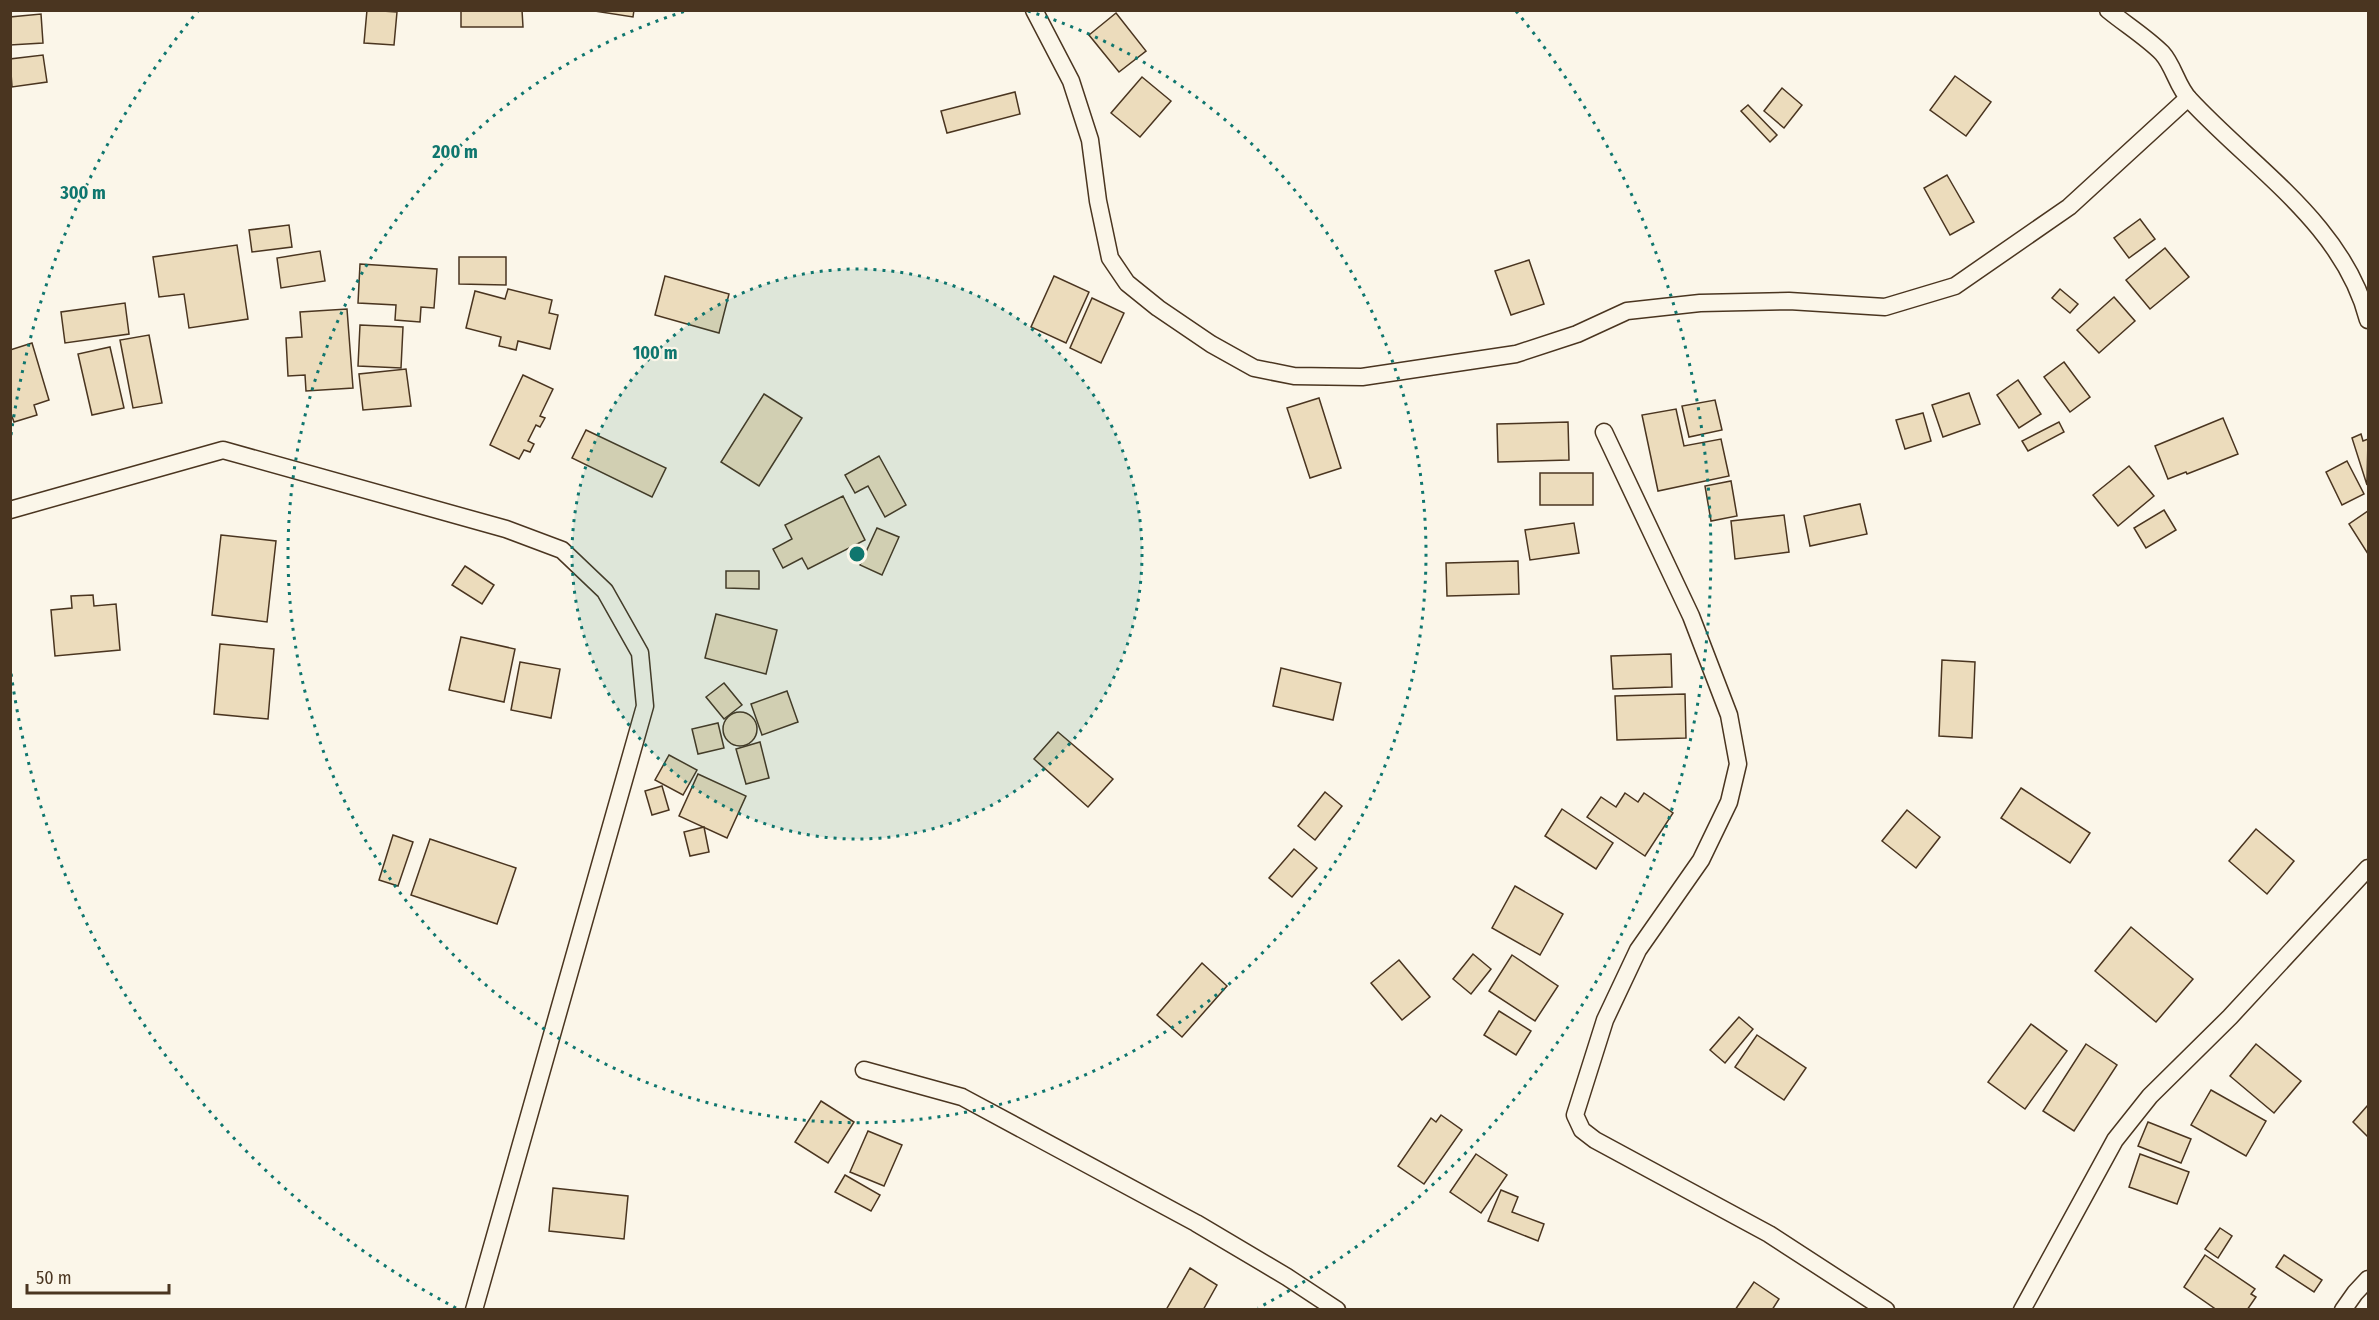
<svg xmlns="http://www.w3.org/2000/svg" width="2379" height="1320" viewBox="0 0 2379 1320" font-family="'Fira Sans Condensed',sans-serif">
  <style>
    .building { fill: #ecdcbc; stroke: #4a3520; stroke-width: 1.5 }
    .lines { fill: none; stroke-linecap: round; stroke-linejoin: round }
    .street-casing { stroke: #4a3520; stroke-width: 19 }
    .street { stroke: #fbf6e9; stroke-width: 16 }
    .ring { fill: none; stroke: #0f766e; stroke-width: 3; stroke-dasharray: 3 6 }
    .centre { fill: #0f766e; stroke: #fbf6e9; stroke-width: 3 }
    .ring-label { font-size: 18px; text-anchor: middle; font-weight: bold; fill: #0f766e; stroke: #fbf6e9; stroke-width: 4.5; stroke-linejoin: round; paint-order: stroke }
  </style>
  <rect width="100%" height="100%" fill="#fbf6e9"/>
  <g class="building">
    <polygon points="367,10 397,12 394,45 364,43"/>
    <polygon points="461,10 522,10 523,27 461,27"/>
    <polygon points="588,10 634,10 633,17"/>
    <polygon points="1116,13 1146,51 1119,72 1089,35"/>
    <polygon points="41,14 43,43 10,45 10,17"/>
    <polygon points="43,55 47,82 12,87 10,59"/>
    <polygon points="1955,76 1991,102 1966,136 1930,110"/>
    <polygon points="1142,77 1171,101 1140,137 1111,113"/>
    <polygon points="1782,88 1802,105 1784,128 1764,111"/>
    <polygon points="1015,92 1020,114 947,133 941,111"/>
    <polygon points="1748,105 1777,135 1770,142 1741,111"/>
    <polygon points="1947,175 1974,222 1950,235 1924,188"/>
    <polygon points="2140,219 2155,239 2129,258 2114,238"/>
    <polygon points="289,225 292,247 252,252 249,230"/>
    <polygon points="237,245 248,319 189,328 184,294 159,297 153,257"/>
    <polygon points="2165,248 2189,277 2150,309 2126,280"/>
    <polygon points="320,251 325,281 281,288 277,258"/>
    <polygon points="459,257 506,257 506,285 459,284"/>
    <polygon points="1529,260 1544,304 1511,315 1495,271"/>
    <polygon points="360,264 437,269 434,308 421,307 420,322 395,320 396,305 358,303"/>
    <polygon points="665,276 729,294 719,333 655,315"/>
    <polygon points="1054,276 1089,292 1066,343 1031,327"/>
    <polygon points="508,289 552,300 549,313 558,315 550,349 518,341 516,350 499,346 501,337 466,328 475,291 505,299"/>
    <polygon points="2060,289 2078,304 2070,313 2052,298"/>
    <polygon points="2114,297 2135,321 2099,353 2077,330"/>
    <polygon points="1092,298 1124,313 1101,363 1070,348"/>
    <polygon points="125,303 129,334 65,343 61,312"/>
    <polygon points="347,309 353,388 306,391 305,375 288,376 286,338 302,337 300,312"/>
    <polygon points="360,325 403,327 401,368 358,366"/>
    <polygon points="149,335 162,403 133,408 120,340"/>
    <polygon points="32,343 49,400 34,405 37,415 14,422 10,411 10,350"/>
    <polygon points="110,347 124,408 92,415 78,354"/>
    <polygon points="2064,362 2090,397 2070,412 2044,377"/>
    <polygon points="406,369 411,406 363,410 359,374"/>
    <polygon points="523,375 553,389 540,416 545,418 540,427 536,425 528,441 534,444 530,452 524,450 519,459 490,445"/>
    <polygon points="2018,380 2041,414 2019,428 1997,395"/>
    <polygon points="1969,393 1980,424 1943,437 1932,405"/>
    <polygon points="764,394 802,418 759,486 721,462"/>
    <polygon points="1319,398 1341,468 1310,478 1287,408"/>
    <polygon points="1715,400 1722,430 1689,437 1682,406"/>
    <polygon points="1676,409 1684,446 1721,439 1729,476 1658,491 1642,415"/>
    <polygon points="1923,413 1931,441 1905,449 1896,420"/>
    <polygon points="2223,418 2238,454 2187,474 2186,472 2168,479 2155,446"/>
    <polygon points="1568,422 1569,460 1498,462 1497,424"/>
    <polygon points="2059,422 2064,432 2028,451 2022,441"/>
    <polygon points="586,430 666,468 652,497 572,458"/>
    <polygon points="2361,434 2363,441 2368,439 2367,485 2352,438"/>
    <polygon points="879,456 906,505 885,517 868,486 855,493 845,475"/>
    <polygon points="2347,461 2364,494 2342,505 2326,472"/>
    <polygon points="2129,466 2154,496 2118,526 2093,495"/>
    <rect x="1540" y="473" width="53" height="32"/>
    <polygon points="1731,481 1737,516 1711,521 1705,486"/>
    <polygon points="843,496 865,540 808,569 802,558 783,568 773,549 792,539 785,525"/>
    <polygon points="1860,504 1867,534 1810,546 1804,516"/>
    <polygon points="2164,510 2176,530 2146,548 2134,528"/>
    <polygon points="2368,511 2368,554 2349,524"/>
    <polygon points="1784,515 1789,552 1735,559 1731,521"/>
    <polygon points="1574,523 1579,553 1530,560 1525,530"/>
    <polygon points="877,528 899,537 882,575 860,565"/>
    <polygon points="221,535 276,541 267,622 212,615"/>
    <polygon points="1518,561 1519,594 1447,596 1446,563"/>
    <polygon points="465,566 494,585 482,604 452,585"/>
    <polygon points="726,571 759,571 759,589 726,588"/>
    <polygon points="93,595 94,606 116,604 120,650 55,656 51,610 72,608 71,596"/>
    <polygon points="716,614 777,630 766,674 705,658"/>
    <polygon points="461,637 515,649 504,702 449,690"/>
    <polygon points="220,644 274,649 268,719 214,714"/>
    <polygon points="1671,654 1672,687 1613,689 1611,656"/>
    <polygon points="1942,660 1975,662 1972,738 1939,736"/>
    <polygon points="520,662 560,669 551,718 511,710"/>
    <polygon points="1281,668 1341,683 1333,720 1273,706"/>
    <polygon points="724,683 742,705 724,719 706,697"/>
    <polygon points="787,691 798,722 762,735 751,704"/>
    <polygon points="1685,694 1686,738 1617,740 1615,696"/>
    <circle cx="740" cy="729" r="17"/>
    <polygon points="718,723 724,748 698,754 692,729"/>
    <polygon points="1058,732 1113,779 1088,807 1034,759"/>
    <polygon points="760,742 769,778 746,784 736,749"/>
    <polygon points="669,755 697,770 683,795 655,780"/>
    <polygon points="698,774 746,796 727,838 679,816"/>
    <polygon points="662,786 669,810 652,815 645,791"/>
    <polygon points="2021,788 2090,833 2070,863 2001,818"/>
    <polygon points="1325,792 1342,806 1315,840 1298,826"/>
    <polygon points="1625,793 1638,802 1644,793 1673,813 1645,856 1587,817 1601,797 1616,807"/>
    <polygon points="1562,809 1613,843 1596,869 1545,836"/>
    <polygon points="1907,810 1940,837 1916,868 1882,841"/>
    <polygon points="704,827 709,852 690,856 684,832"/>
    <polygon points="2256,829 2294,861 2267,894 2229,861"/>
    <polygon points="393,835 413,842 398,886 379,880"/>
    <polygon points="430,839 516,868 497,924 411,895"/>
    <polygon points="1294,849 1317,868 1292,897 1269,878"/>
    <polygon points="1515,886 1563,914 1540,955 1492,928"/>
    <polygon points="2131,927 2193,979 2156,1022 2095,971"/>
    <polygon points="1473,954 1491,969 1471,994 1453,979"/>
    <polygon points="1512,955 1558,986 1535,1021 1489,991"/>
    <polygon points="1399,960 1430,997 1402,1020 1371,983"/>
    <polygon points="1202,963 1227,986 1182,1037 1157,1015"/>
    <polygon points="1499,1011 1531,1031 1516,1055 1484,1035"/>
    <polygon points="1739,1017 1753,1029 1725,1063 1710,1050"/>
    <polygon points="2031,1024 2067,1051 2025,1109 1988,1082"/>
    <polygon points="1757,1035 1806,1068 1784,1100 1735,1067"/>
    <polygon points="2086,1044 2117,1065 2074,1131 2043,1111"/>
    <polygon points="2256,1044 2301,1081 2274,1113 2230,1076"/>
    <polygon points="2211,1090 2266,1121 2246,1156 2191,1125"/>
    <polygon points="821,1101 854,1122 828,1163 795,1142"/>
    <polygon points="2368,1105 2368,1137 2353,1122"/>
    <polygon points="1441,1115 1462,1130 1424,1184 1398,1166 1431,1118 1436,1122"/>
    <polygon points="2148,1122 2191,1139 2181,1163 2138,1146"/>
    <polygon points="868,1131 902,1145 884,1186 850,1172"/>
    <polygon points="1476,1154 1507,1175 1481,1213 1450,1192"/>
    <polygon points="2140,1154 2189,1172 2177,1204 2129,1187"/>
    <polygon points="845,1175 880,1195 871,1211 835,1192"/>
    <polygon points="553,1188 628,1196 624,1239 549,1231"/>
    <polygon points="1501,1190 1518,1197 1512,1212 1544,1224 1538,1241 1488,1221"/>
    <polygon points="2220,1228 2232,1236 2218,1258 2205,1249"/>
    <polygon points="2205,1255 2255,1289 2251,1294 2256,1297 2247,1310 2217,1310 2184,1287"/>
    <polygon points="2284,1255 2322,1280 2314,1292 2276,1267"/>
    <polygon points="1190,1268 1217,1285 1203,1310 1166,1310"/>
    <polygon points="1754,1282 1779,1299 1772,1310 1735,1310"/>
  </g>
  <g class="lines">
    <g class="street-casing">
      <g id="street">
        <polyline points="1034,10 1071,81 1090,140 1098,201 1110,258 1127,283 1158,308 1211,344 1254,368 1294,376 1362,377 1516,354 1577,334 1627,311 1700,303 1789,301 1885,307 1955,286 2069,207 2188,98"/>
        <path d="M2108 10C2125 24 2146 37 2162 53 2174 66 2177 87 2190 100 2253 168 2344 225 2368 320"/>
        <polyline points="1604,432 1691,616 1729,715 1738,764 1729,802 1701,860 1638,950 1605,1020 1575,1115 1582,1130 1595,1140 1769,1234 1886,1310"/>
        <polyline points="10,510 223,450 506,529 562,550 605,591 640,653 645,706 474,1310"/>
        <polyline points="864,1070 962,1097 1196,1223 1287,1277 1337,1310"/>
        <polyline points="2022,1310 2115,1140 2150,1096 2230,1017 2368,868"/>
        <polyline points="2343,1310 2355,1293 2368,1279"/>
      </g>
    </g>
    <use href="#street" class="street"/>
  </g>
  <circle cx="857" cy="554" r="285" fill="#0f766e" fill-opacity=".12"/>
  <g class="ring">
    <circle cx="857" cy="554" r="285"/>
    <path d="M1028 11A569 569 0 1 1 686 11"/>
    <path d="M456 1308A854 854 0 0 1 11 673M11 435A854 854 0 0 1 198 11M1516 11A854 854 0 0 1 1258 1308"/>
  </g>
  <circle cx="857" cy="554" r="9" class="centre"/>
  <g class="ring-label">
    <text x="455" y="158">200 m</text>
    <text x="83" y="199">300 m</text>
    <text x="655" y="359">100 m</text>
  </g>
  <rect width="2379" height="1320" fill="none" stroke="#4a3520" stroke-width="24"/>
  <path d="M27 1284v9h142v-9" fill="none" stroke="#4a3520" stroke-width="3"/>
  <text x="36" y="1284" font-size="18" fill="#4a3520" stroke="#fbf6e9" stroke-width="4.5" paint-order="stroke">50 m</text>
</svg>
